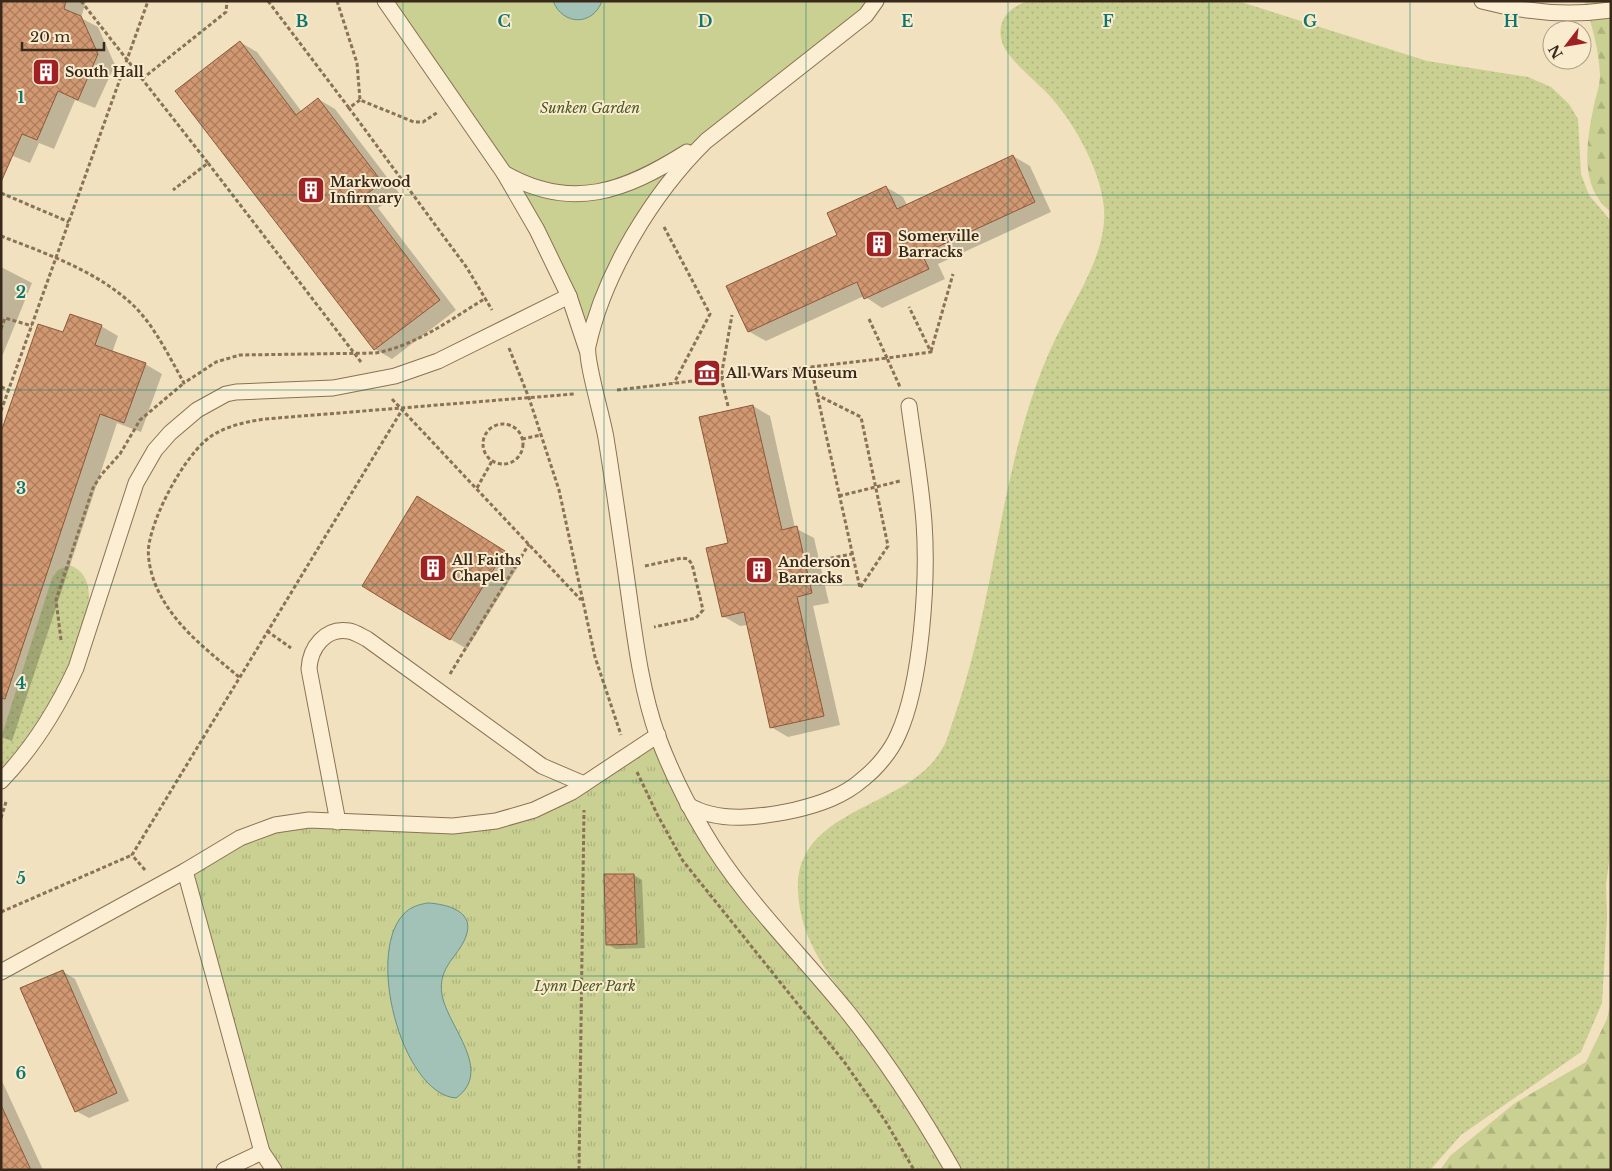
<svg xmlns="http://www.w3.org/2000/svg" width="1612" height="1171" viewBox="0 0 1612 1171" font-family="'Libre Baskerville',serif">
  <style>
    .grass { fill: url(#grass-dots) }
    .forest { fill: url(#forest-firs) }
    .park { fill: url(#park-tufts) }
    .garden { fill: #c9d091 }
    .water { fill: #a2c2b8; stroke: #689186 }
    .shadow { fill: #0003 }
    .building { fill: url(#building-cross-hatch); stroke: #8c5939 }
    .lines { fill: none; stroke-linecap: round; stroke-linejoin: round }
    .lane-casing { stroke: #8b7155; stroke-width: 17 }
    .path { stroke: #8b7155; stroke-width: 3; stroke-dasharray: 4 2.5; stroke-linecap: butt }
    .lane { stroke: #fbeed2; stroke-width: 15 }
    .grid { fill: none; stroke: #0f766e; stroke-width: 1; stroke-opacity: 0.55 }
    .labels { text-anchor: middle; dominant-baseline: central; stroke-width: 4; stroke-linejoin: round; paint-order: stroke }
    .poi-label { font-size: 14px; font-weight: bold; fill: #39291b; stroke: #f8ebce; text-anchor: start }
    .park-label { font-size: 14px; font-style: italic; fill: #4a5720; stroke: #f8ebce }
    .grid-label { font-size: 16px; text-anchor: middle; font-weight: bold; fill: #0f766e; stroke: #f8ebce; stroke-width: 4; stroke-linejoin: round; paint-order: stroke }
  </style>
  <defs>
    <pattern id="grass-dots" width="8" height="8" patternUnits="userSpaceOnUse" patternTransform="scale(1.25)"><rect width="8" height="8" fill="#c9d091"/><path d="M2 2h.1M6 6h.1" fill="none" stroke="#adb37c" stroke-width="1.8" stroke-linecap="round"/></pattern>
    <pattern id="forest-firs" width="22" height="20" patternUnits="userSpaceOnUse" patternTransform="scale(1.25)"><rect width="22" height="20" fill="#c9d091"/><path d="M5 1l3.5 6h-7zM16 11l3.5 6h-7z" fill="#adb37c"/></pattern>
    <pattern id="park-tufts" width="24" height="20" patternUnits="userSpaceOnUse" patternTransform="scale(1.25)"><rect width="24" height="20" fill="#c9d091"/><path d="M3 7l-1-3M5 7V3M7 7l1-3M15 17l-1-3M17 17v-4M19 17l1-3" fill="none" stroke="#adb37c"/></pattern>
    <pattern id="building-cross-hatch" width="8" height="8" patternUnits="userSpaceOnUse" patternTransform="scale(1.25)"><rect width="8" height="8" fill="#d29871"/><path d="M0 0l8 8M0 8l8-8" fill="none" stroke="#ab7c5c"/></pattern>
  </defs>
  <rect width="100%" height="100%" fill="#f1e1be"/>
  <g class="grass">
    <path d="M1028 1H1238L1427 61 1528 77 1551 87 1569 104 1578 119 1581 174 1589 195 1611 221V848L1606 884 1607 916 1602 1003 1581 1052 1461 1135 1430 1170H963C936 1127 909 1085 881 1043 847 995 800 953 798 890 795 807 909 809 942 749 947 742 949 732 952 724 962 695 970 667 977 638 1002 534 1012 418 1064 322 1082 288 1107 248 1104 208 1101 170 1073 120 1047 93 1034 80 1007 58 1002 42 996 21 1009 7 1028 1Z"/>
    <path d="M69 565C132 585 28 744 1 770V738L52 578 58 570Z"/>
  </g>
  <g class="forest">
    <path d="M1584 1H1611V212C1578 187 1587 140 1594 105 1596 96 1600 85 1600 75 1599 49 1592 26 1584 1Z"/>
    <polygon points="1611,1000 1611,1170 1440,1170 1450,1156 1515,1103 1586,1062 1607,1019"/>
  </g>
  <polygon class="park" points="658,735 705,834 847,1011 953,1170 274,1170 185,871 275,825 453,826 534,810"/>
  <polygon class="garden" points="385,1 887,1 706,141 622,255 587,350 537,230"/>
  <g class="water">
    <path d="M553 1H602C593 26 563 26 553 1Z"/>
    <path d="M428 903C445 904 473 910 467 933 461 956 437 965 442 995 448 1027 494 1071 456 1098 401 1094 363 947 407 911 413 906 421 904 428 903Z"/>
  </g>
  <g class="shadow">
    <polygon points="45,1 86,1 81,18 98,27 115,65 95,108 75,100 54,149 39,143 30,163 1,151"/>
    <polygon points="240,42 257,52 302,112 318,99 335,109 399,193 378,208 456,310 392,359 375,349"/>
    <polygon points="1013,156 1030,166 1051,212 938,264 945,279 882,308 864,296 766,341 748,331 886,187 903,197 907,205"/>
    <polygon points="1,267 32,283 1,359"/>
    <polygon points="101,326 118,336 112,353 145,364 162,374 141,432 117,423 12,741 1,737 1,436 64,334"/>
    <polygon points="753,406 770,416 795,528 814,538 829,603 813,606 840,725 788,737 771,727 748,625 740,626 723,616 729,544"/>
    <polygon points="434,508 521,562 467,649 450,639"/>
    <polygon points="634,875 642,880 645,948 616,949 607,944"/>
    <polygon points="62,971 75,979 129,1101 89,1118 76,1111"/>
    <polygon points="2,1081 43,1170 1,1170"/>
  </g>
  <g class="building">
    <polygon points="1,1 66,1 64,9 81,16 98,54 78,100 58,91 37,140 22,134 1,182"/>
    <polygon points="240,41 296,115 318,98 382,182 362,198 440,300 374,350 175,91"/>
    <polygon points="1013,155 1035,202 922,254 929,269 864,299 857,282 748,332 726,286 837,235 827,213 886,186 897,209"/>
    <polygon points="70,314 102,325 95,345 146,363 124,423 100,414 5,699 1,698 1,432 38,324 63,332"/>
    <polygon points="753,405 782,530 797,526 812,593 797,597 824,716 770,728 744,612 722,617 706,548 728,543 699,417"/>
    <polygon points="417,496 505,551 450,640 362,586"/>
    <polygon points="604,874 634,874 637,944 606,945"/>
    <polygon points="63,970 117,1093 75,1112 20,988"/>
    <polygon points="1,1105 31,1170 1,1170"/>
  </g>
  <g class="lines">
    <g class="lane-casing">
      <g id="lane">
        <path d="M385 1 504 173C572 212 625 191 687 152"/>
        <path d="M876 1 866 15 706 141C653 193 604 273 588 346 585 359 603 419 606 438 614 488 621 538 628 588 635 638 641 690 658 737 670 769 686 802 704 832 741 896 799 952 846 1010 886 1060 921 1114 953 1170"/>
        <path d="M1482 1C1523 12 1569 16 1611 10"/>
        <polyline points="504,173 537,230 569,296 587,350"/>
        <path d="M1 781C32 749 57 709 76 668L136 483 155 450 170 433 197 410 226 394 236 392 333 388 395 376 438 361 569 296"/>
        <path d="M688 805C719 824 762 817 795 810 820 804 844 796 863 779 877 768 891 751 898 735 922 683 928 579 924 522 921 483 914 444 909 406"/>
        <path d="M338 822 309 669C310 648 325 627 349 631 355 632 361 636 367 639L542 766 584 784"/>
        <polyline points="185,871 262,1152 274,1170"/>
        <polyline points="1,972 185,871 240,838 275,825 309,820 453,826 496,821 534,810 572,792 658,735"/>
        <polyline points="224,1170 262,1152"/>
      </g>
    </g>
    <g class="path">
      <polyline points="81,1 208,163 173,190"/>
      <polyline points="268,1 349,108"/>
      <polyline points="337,1 357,63 360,100 414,122 423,122 438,112"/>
      <polyline points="142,79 226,12 227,1"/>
      <polyline points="360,100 349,108 467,268 492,310"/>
      <polyline points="208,163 361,362"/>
      <polyline points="1,193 69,222"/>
      <polyline points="664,227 710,314 674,383"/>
      <path d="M1 236C47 254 100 272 136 308 156 329 170 358 184 383L216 362 240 355 375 353C416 346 451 319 486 298"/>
      <polyline points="869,319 887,358 931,352 909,307"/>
      <polyline points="1,329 5,318 32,326"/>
      <polyline points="509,348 529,398 559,490 595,657 621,735"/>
      <polyline points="931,351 953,274"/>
      <polyline points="811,367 860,588 888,546 861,417 817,395"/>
      <polyline points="1,387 9,390"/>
      <polyline points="617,390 887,358 900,387"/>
      <polyline points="392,399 581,600"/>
      <polyline points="728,406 721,377 732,315"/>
      <polyline points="1,411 148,1"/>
      <circle cx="503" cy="444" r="20"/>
      <polyline points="522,439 541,435"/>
      <polyline points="477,488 492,461"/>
      <polyline points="839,496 900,481"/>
      <polyline points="811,562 852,554"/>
      <polyline points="645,566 682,558 688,559 692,564 703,610 696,618 654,627"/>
      <polyline points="267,631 291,648"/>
      <polyline points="61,640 56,600 93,488 101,475 120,454 140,420 184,383"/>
      <polyline points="450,674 529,544"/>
      <path d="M239 677C206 649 170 623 154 581 150 569 147 556 149 544 155 512 181 463 205 441 221 427 244 422 265 419L574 394"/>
      <polyline points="637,772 658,816 683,861 845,1063 886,1122 914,1170"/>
      <polyline points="1,818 6,802"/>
      <polyline points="145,870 132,855 402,410"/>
      <polyline points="1,912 132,855"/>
      <polyline points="579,1170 584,810"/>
    </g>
    <use href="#lane" class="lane"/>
  </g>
  <path class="grid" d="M202 1V1170M403 1V1170M604 1V1170M806 1V1170M1008 1V1170M1209 1V1170M1410 1V1170M1 195H1611M1 390H1611M1 585H1611M1 781H1611M1 976H1611"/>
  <defs>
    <g id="building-square" transform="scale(1.4375)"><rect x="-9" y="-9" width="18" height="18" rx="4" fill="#9e2123" stroke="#f8ebce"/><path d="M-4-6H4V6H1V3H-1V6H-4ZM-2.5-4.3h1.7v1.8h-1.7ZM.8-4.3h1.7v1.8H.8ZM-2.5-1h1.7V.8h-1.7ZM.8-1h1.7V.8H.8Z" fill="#fff"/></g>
    <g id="museum-square" transform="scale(1.4375)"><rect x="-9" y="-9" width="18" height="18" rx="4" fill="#9e2123" stroke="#f8ebce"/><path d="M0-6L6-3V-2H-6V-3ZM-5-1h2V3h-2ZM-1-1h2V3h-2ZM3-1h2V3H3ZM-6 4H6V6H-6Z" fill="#fff"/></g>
  </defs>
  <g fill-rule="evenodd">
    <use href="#building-square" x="46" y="72"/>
    <use href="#building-square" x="311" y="190"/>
    <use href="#building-square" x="879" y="244"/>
    <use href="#museum-square" x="707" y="373"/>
    <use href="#building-square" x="433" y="568"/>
    <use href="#building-square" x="759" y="570"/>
  </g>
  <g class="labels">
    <g class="poi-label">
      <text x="65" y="72">South Hall</text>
      <text x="330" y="182">Markwood<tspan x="330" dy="16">Infirmary</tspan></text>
      <text x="898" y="236">Somerville<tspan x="898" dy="16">Barracks</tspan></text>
      <text x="726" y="373">All Wars Museum</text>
      <text x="452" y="560">All Faiths<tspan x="452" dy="16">Chapel</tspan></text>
      <text x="778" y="562">Anderson<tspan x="778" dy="16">Barracks</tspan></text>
    </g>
    <g class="park-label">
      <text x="590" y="108">Sunken Garden</text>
      <text x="585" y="986">Lynn Deer Park</text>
    </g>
  </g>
  <g class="grid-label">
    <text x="302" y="27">B</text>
    <text x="504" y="27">C</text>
    <text x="705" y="27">D</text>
    <text x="907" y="27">E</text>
    <text x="1108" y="27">F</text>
    <text x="1310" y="27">G</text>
    <text x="1511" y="27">H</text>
    <text x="21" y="103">1</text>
    <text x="21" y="298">2</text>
    <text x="21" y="494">3</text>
    <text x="21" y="689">4</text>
    <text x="21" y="884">5</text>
    <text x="21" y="1079">6</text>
  </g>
  <rect width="1612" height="1171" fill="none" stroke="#39291b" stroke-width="5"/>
  <g transform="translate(1567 45) rotate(239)"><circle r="24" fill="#f8ebce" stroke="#ac9d86"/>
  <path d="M0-4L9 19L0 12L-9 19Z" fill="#9e2123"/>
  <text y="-8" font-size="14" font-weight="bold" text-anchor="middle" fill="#39291b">N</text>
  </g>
  <path d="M22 42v8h82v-8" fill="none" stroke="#39291b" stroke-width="2.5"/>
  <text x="30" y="42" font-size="15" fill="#39291b" stroke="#f8ebce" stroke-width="4" paint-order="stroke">20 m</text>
</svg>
